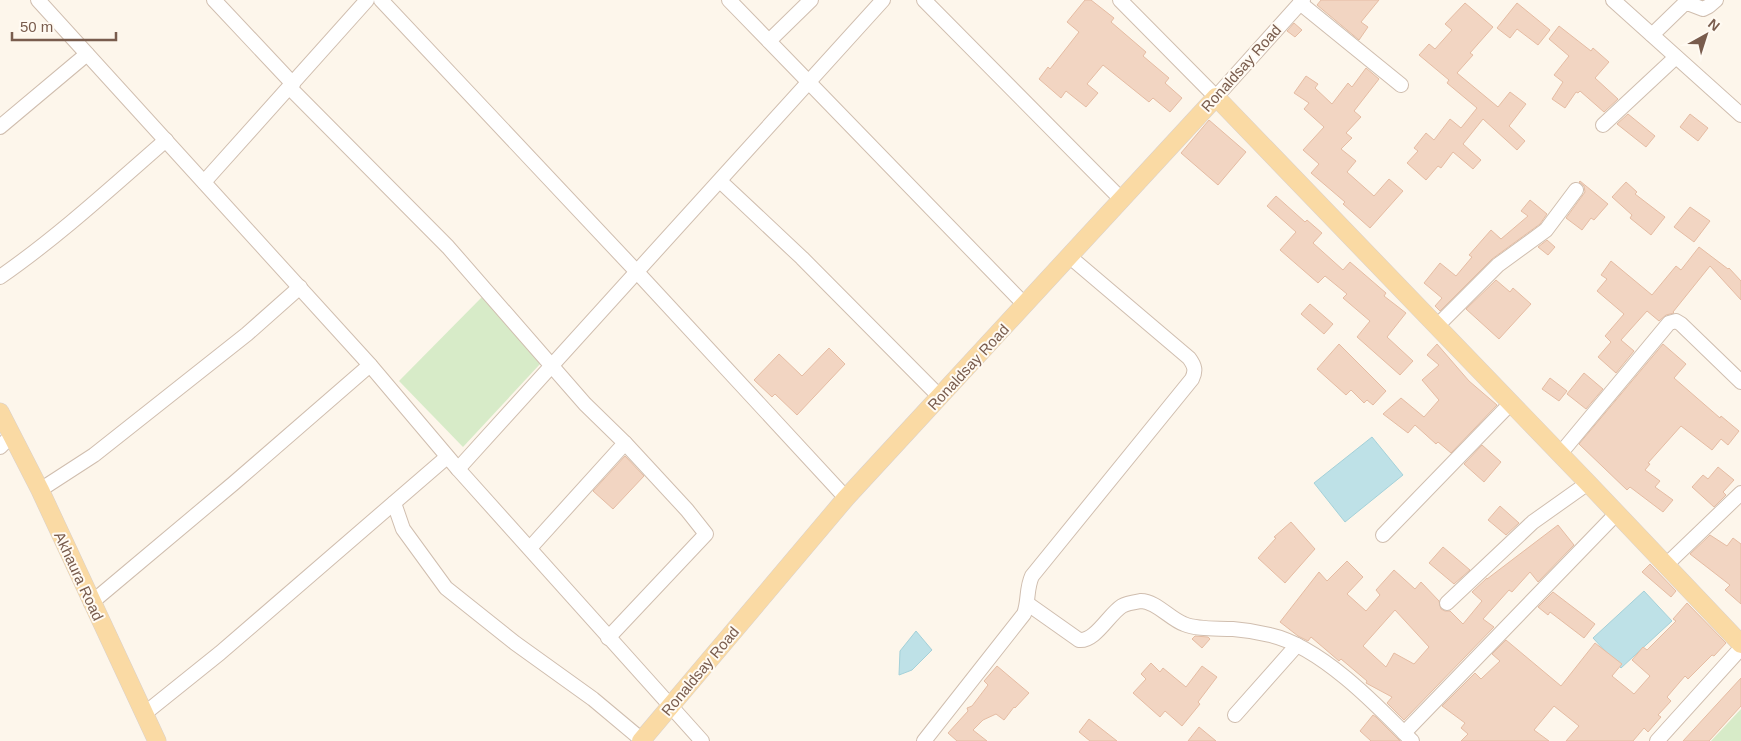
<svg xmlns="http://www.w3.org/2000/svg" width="1741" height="741" viewBox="0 0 1741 741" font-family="Helvetica,sans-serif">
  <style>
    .green { fill: #d7ebc8 }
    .water { fill: #bee1e7; stroke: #a4d1d9 }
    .building { fill: #f2d5c2; stroke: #e5bca3; fill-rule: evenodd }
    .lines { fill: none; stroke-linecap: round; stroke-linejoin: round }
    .minor-casing { stroke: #d0beaf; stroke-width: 16 }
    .major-casing { stroke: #d9d1cd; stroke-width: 19 }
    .minor { stroke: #fff; stroke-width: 14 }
    .major { stroke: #fadaa4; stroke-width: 18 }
    .labels { text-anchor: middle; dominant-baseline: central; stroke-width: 4; stroke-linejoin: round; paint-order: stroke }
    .street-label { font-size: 15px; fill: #795c4d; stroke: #fffaf2 }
  </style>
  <rect width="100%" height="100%" fill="#fdf6eb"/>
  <g class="green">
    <polygon points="482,297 541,363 463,447 399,381"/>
    <polygon points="1741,709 1741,741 1711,741"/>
  </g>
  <g class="water">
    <polygon points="1372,437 1403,475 1345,522 1314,483"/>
    <polygon points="1644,591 1672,621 1621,668 1593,638"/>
    <polygon points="916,631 932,650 912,670 899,675 900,651"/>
  </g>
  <g class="building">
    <polygon points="1085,0 1091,0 1114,18 1111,22 1146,52 1143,56 1169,78 1165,83 1182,98 1170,112 1153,98 1149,102 1103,65 1087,84 1098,93 1086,107 1066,91 1061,98 1039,79 1048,67 1050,69 1079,32 1067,22"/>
    <polygon points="1321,0 1379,0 1361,22 1368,27 1359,40 1317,5"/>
    <polygon points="1465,3 1493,27 1470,53 1473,55 1457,73 1498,107 1510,92 1526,104 1509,126 1525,141 1517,150 1483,119 1463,144 1481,160 1473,169 1453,152 1441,168 1438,166 1426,180 1407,163 1418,151 1414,148 1426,133 1434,140 1450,119 1461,128 1477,108 1447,83 1449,80 1419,55 1429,44 1435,49 1452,30 1445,24"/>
    <polygon points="1517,3 1550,30 1538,45 1517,29 1510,38 1497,28"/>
    <polygon points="1294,23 1302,30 1295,37 1287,31"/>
    <polygon points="1559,26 1591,51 1593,48 1609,62 1595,78 1618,99 1604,112 1580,91 1578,93 1576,92 1565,108 1552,99 1563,82 1554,75 1569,56 1549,39"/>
    <polygon points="1366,68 1379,79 1354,111 1361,117 1346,133 1352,138 1341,149 1356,161 1347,172 1374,196 1389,179 1403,191 1370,228 1343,204 1345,202 1311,173 1319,164 1303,150 1324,127 1304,109 1309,103 1294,93 1306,76 1318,84 1315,88 1332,104 1348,83 1352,87"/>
    <polygon points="1628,114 1655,136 1646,147 1617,124"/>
    <polygon points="1690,114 1708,128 1698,141 1680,127"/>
    <polygon points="1209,120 1246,152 1218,185 1181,153"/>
    <polygon points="1580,181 1608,204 1594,220 1591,218 1582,230 1566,218 1585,192 1584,186 1579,182"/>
    <polygon points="1626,182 1637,192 1635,194 1665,217 1651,235 1630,218 1632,215 1612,197"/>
    <polygon points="1276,196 1305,222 1307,220 1322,233 1313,243 1343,270 1350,262 1386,293 1384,296 1406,313 1387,337 1413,361 1400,375 1357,337 1370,321 1343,298 1347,294 1325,276 1318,283 1280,250 1296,232 1267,206"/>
    <polygon points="1530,200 1547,214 1540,224 1492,259 1440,311 1435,306 1442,298 1424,283 1440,263 1456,276 1472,257 1469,255 1491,230 1501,239 1528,216 1521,211"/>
    <polygon points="1690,207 1710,221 1694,242 1674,227"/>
    <polygon points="1547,240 1555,247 1548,255 1538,247"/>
    <polygon points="1699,247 1728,269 1729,268 1741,281 1741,300 1710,266 1673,312 1674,313 1666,315 1659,321 1647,311 1621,340 1634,351 1616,373 1598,357 1611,342 1605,336 1624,314 1597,291 1607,279 1601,275 1611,261 1652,295 1676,266 1681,270"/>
    <polygon points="1496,280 1510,292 1513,288 1531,304 1499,339 1466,309"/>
    <polygon points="1310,304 1333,324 1324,334 1301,314"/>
    <polygon points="1339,344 1386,391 1373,405 1367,400 1364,403 1351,390 1346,395 1317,369"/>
    <polygon points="1437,344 1469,381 1497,405 1451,453 1438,442 1436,444 1415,425 1408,433 1383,414 1401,398 1424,417 1439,400 1422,380 1439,365 1427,355"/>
    <polygon points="1663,344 1686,364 1674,378 1720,418 1721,416 1739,431 1728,445 1721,439 1712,450 1681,426 1648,463 1650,464 1645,470 1660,481 1655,487 1673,500 1663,512 1630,487 1627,490 1579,444"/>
    <polygon points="829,348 845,364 797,415 775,394 772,397 754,380 779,354 802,376"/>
    <polygon points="1584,373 1603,389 1586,409 1567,394"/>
    <polygon points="1550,378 1567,391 1559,401 1542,389"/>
    <polygon points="1482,445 1501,462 1484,482 1464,464"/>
    <polygon points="625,456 644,476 613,509 593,491"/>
    <polygon points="1718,467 1734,480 1723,492 1726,495 1714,507 1692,487 1703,475 1708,479"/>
    <polygon points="1500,506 1519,523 1506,535 1488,520"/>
    <polygon points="1291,522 1315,549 1285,583 1258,558 1276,538 1274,537"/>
    <path d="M1558 525 1574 545 1538 582 1530 572 1512 592 1509 590 1483 619 1494 627 1404 720 1387 703 1392 697 1366 683 1367 681 1341 659 1339 661 1311 637 1308 641 1298 636 1280 622 1319 572 1327 581 1347 561 1363 577 1347 594 1366 611 1380 595 1376 590 1394 570 1415 589 1421 582 1439 601 1441 609 1445 611H1450L1463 624 1482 601 1472 592 1487 578V579ZM1395 610 1429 647 1414 664 1394 653 1386 667 1363 646Z"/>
    <polygon points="1710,535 1727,546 1733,538 1741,544 1741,604 1725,590 1730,585 1690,554"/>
    <polygon points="1443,547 1470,570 1454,584 1429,563"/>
    <polygon points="1650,564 1676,591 1671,597 1642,572"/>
    <polygon points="1553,592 1595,624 1584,638 1550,612 1548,615 1538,607"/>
    <polygon points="1687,603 1726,643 1714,656 1712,655 1688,679 1685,676 1667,697 1671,701 1658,715 1661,717 1648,732 1644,728 1633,741 1566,741 1579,726 1554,706 1534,730 1549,741 1461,741 1468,734 1461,728 1465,723 1442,706 1475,673 1481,679 1500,661 1492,654 1506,640 1561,686 1595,643 1622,664 1612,676 1634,694 1650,676 1632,660 1643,647 1647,650 1676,621 1673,619"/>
    <polygon points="1195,636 1208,637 1210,639 1202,648 1192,639"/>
    <polygon points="1151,663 1160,672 1163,668 1186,687 1202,666 1217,677 1198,702 1200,704 1182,726 1165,711 1160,717 1133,693 1146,679 1141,674"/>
    <polygon points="997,666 1029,693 1015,708 1014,707 1004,720 996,714 983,720 973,730 987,741 957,741 948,733 968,711 967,708 972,706 988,685 984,681"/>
    <polygon points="1741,678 1741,706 1709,741 1683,741"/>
    <polygon points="1373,715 1376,717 1400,741 1371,741 1360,731"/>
    <polygon points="1089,719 1117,741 1090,741 1079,732"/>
    <polygon points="1199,727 1216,741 1188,741"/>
  </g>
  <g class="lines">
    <g class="minor-casing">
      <g id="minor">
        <polyline points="38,0 370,365 458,469 702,741"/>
        <polyline points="214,0 293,84"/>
        <polyline points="381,0 637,272 846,498"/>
        <polyline points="729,0 1025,305"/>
        <polyline points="924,0 1122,200"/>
        <polyline points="1120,0 1216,97 1303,0"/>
        <polyline points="1613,0 1741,115"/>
        <polyline points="1300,3 1401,85"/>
        <polyline points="1652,35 1684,4 1690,4 1703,9 1709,6 1716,0"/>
        <polyline points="769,41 811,0"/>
        <polyline points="290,88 448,247 585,404 625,443 687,510 706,534 608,638"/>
        <polyline points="1603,125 1676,57"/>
        <polyline points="0,127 87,54"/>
        <polyline points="720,181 802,258 940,397"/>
        <polyline points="204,182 367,0"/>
        <path d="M0 277C59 236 112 187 166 140"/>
        <polyline points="1437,326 1498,265 1546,230 1576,190"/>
        <polyline points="0,447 11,436"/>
        <polyline points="1560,454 1669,323 1676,321 1681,324 1741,382"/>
        <polyline points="458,469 883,0"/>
        <polyline points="40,490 94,455 247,334 300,287"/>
        <polyline points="394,503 403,529 446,588 515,643 593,699 642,740"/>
        <polyline points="1383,535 1511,403"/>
        <polyline points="530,548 625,443"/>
        <polyline points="1666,565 1741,493"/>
        <polyline points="91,603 234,483 370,365"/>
        <polyline points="1447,603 1533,522 1588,483"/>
        <path d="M1028 604 1079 640C1095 642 1109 614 1122 606 1127 603 1135 602 1141 601 1156 601 1170 619 1184 624 1198 630 1217 628 1233 629 1246 630 1258 632 1270 635 1320 646 1377 705 1412 741"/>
        <polyline points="144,714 220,653 447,457"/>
        <polyline points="1235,715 1297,645"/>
        <polyline points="1404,733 1617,513"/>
        <path d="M924 741 1024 614C1029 601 1026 589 1032 576L1192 379C1196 371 1195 366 1189 358L1070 257"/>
        <polyline points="1657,741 1741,648"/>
      </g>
    </g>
    <g class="major-casing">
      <g id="major">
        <polyline points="0,412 40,490 157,741"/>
        <polyline points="641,741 846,498 1216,97 1588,483 1741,644"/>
      </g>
    </g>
    <use href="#minor" class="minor"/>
    <use href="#major" class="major"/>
  </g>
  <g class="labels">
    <g class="street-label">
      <text transform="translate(1241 68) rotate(-48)">Ronaldsay Road</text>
      <text transform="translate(968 367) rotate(-47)">Ronaldsay Road</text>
      <text transform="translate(79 576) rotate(65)">Akhaura Road</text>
      <text transform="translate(700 671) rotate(-50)">Ronaldsay Road</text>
    </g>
  </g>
  <g transform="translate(1706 35) rotate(39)" stroke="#fffaf2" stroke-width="4" paint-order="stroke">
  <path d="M0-4L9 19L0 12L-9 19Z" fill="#795c4d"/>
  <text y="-8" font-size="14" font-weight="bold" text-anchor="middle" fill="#795c4d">N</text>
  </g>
  <path d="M12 32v8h104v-8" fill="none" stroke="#795c4d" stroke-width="2.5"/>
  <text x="20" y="32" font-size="15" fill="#795c4d" stroke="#fffaf2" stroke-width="4" paint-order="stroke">50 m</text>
</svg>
